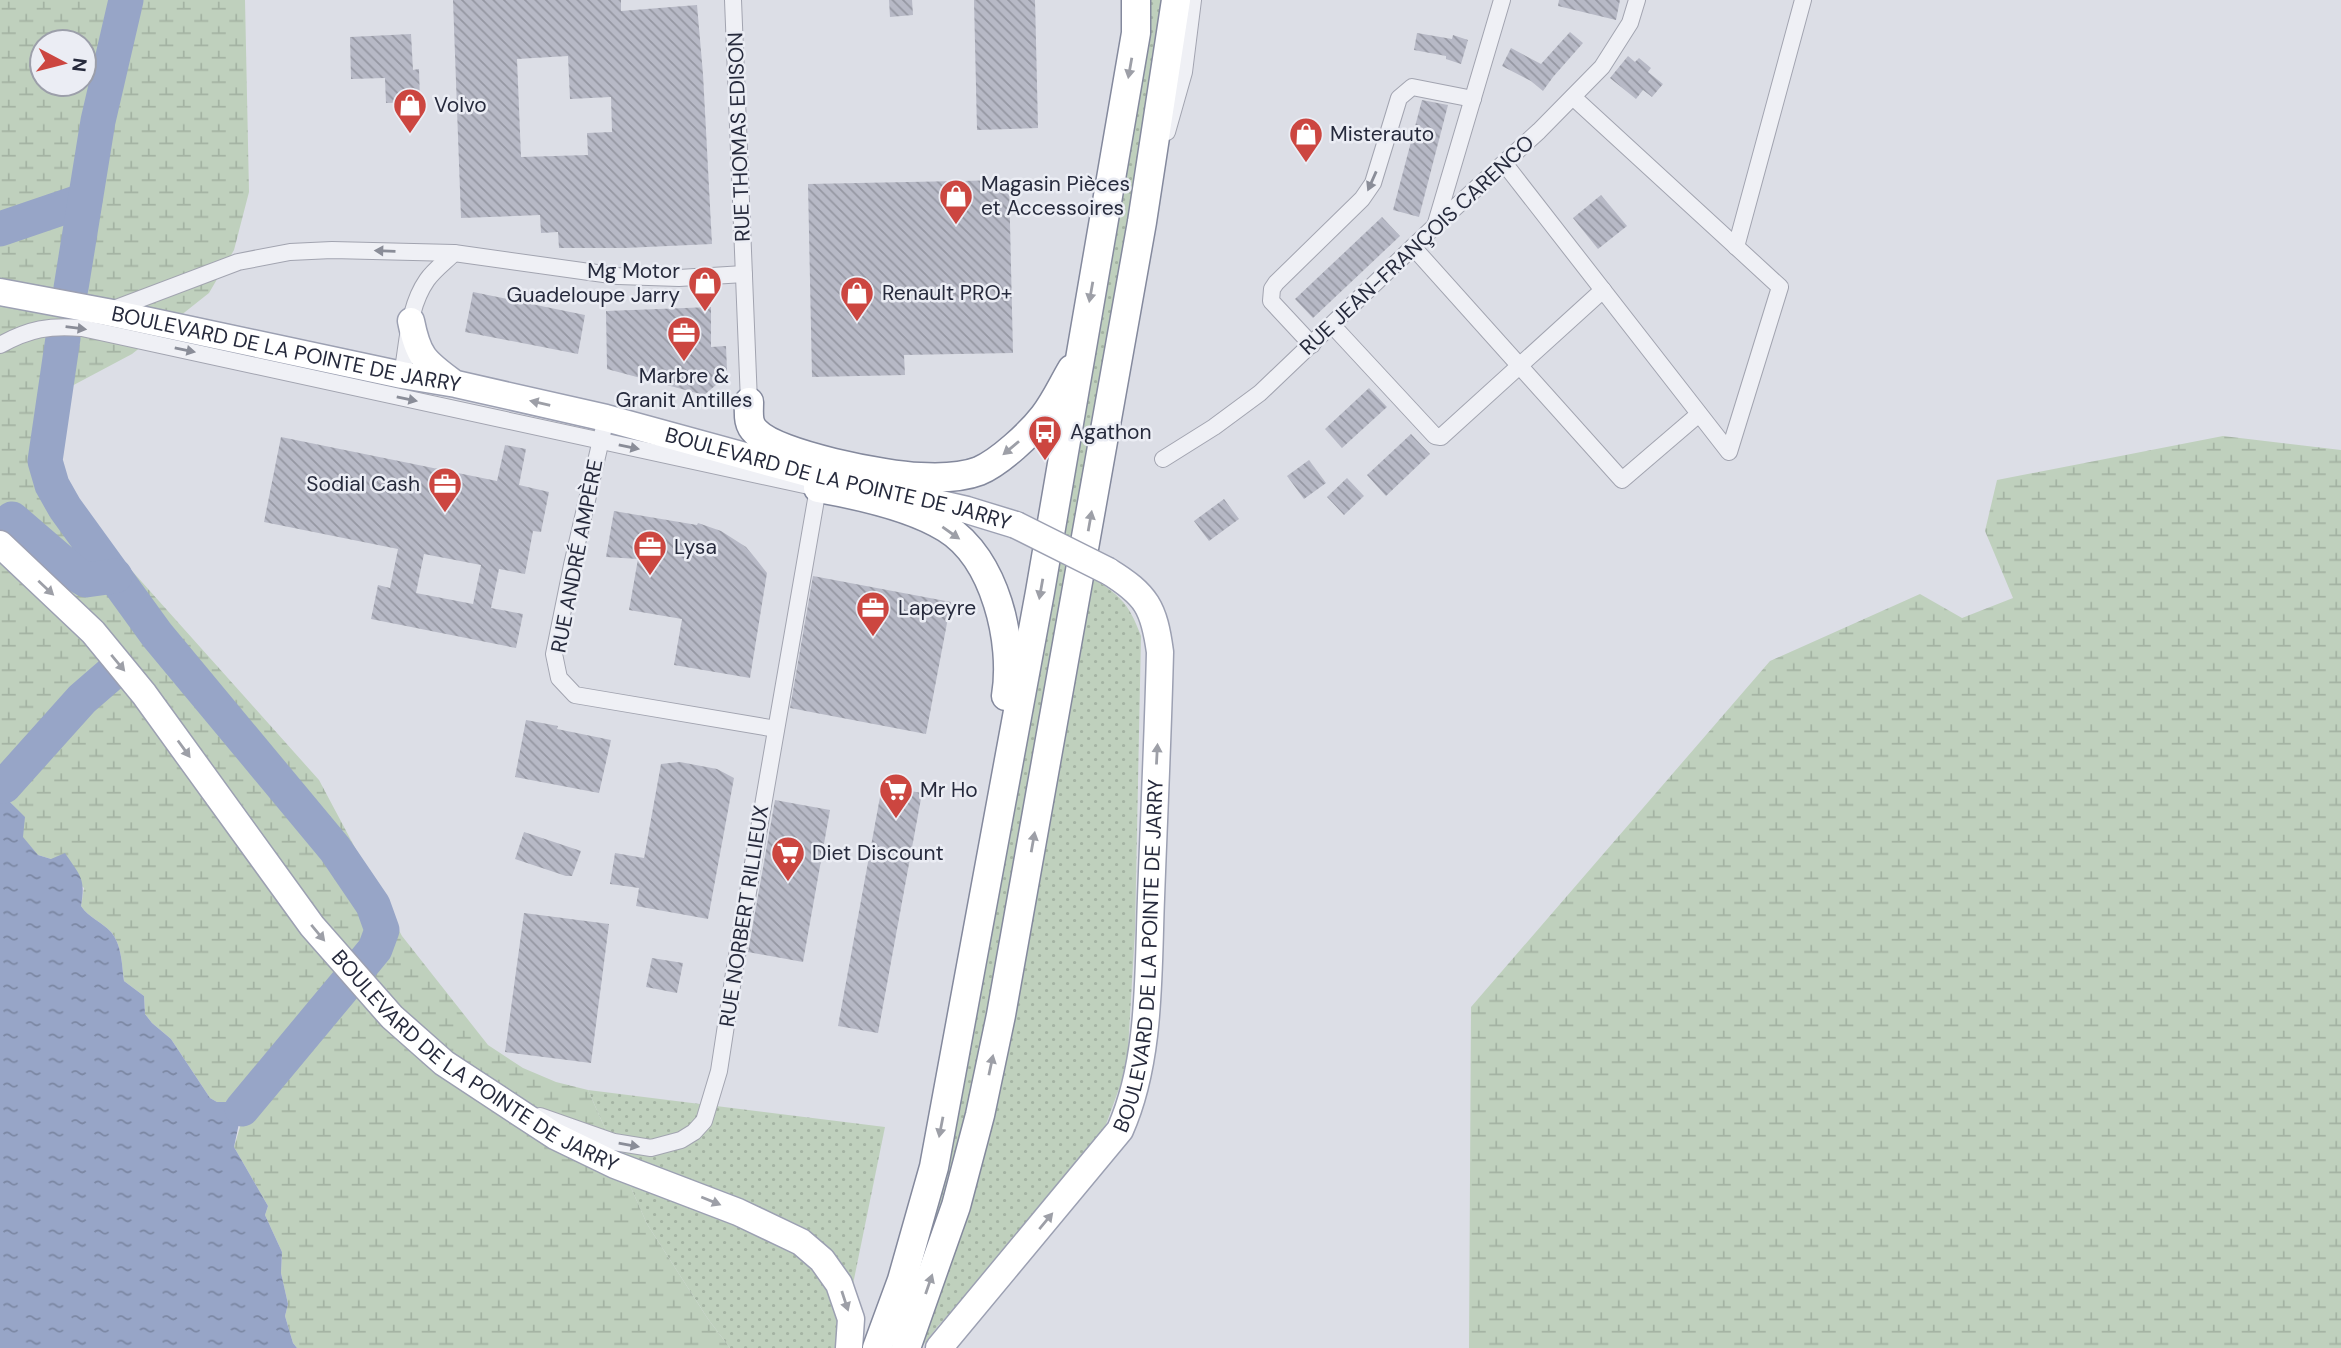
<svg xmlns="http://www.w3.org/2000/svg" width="2341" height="1348" viewBox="0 0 2341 1348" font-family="'DM Sans',sans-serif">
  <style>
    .grass { fill: url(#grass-dots) }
    .wetland { fill: url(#wetland-marsh); fill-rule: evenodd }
    .water { fill: url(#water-ripples) }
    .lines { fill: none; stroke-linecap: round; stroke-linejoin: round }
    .river { stroke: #97a5c7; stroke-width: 35 }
    .building { fill: url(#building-back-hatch); fill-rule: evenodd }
    .minor-casing { stroke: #a2a4b0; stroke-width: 18 }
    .primary-casing { stroke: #9ca0b2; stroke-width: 29 }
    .trunk-casing { stroke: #84899d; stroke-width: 31 }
    .minor { stroke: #eff0f5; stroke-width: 16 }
    .primary { stroke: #fff; stroke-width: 26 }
    .trunk { stroke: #fff; stroke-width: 28 }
    .primary-bridge-casing { stroke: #9ca0b2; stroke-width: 29; stroke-linecap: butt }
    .primary-bridge { stroke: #fff; stroke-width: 26 }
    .oneway { fill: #9d9fa7 }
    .oneway2 { fill: #8a8d98 }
    .labels { text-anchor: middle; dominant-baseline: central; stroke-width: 5; stroke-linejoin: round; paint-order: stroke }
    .poi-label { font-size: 21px; fill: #262a3c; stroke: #ebedf4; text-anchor: start }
    .street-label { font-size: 21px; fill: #262a3c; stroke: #ebedf4 }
  </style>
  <defs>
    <pattern id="grass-dots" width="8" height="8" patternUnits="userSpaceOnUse" patternTransform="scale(1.75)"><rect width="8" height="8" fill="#bfd0bd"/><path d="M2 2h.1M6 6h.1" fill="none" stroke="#a4b3a3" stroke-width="1.8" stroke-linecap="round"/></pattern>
    <pattern id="wetland-marsh" width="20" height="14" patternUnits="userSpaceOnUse" patternTransform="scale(1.75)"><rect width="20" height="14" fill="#bfd0bd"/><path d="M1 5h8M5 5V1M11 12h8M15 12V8" fill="none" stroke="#a4b3a3"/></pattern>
    <pattern id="water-ripples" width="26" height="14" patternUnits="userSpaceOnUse" patternTransform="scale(1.75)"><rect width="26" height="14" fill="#97a5c7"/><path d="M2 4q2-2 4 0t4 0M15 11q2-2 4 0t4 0" fill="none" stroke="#7b87a3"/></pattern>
    <pattern id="building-back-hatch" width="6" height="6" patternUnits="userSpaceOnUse" patternTransform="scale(1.75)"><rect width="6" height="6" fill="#b7b9c6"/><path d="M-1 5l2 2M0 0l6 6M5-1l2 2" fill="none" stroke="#9597a2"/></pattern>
  </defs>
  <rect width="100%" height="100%" fill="#dcdee6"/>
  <g class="grass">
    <path d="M1146 0H1161L1158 57 989 1008C977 1068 965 1128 948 1187 939 1220 924 1252 911 1283Z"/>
    <path d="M1088 575C1119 595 1128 601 1141 636L1135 930 1127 1067 1101 1138 1031 1223 938 1326 921 1348H918L1000 1091Z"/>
    <polygon points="588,1090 885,1127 840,1348 730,1348 708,1319 647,1224"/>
  </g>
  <g class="wetland">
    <path d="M0 0H245L249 192 234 250 209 293 132 354 68 388 61 409 57 435V480L65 491 124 562 319 780 402 936 488 1045 523 1068 556 1082 588 1090 647 1224 708 1319 730 1348H297L293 1343 285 1316 288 1304 281 1273 282 1252 265 1215 268 1206 234 1147 240 1127 234 1102H217L210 1098 171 1039 152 1023 145 1014 144 996 124 981C122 966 122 945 111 932 102 922 89 918 81 906L84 888 51 859 38 855 22 837 24 817 10 802 0 778ZM42 42H84V84H42Z"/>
    <polygon points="2223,436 2341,450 2341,1348 1469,1348 1471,1007 1770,661 1920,594 1962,618 2013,598 1985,531 1997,480"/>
  </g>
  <path class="water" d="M0 778 10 802 25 817 23 837 38 855 51 859 65 853C80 876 86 878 81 906 89 918 102 922 111 932 122 945 122 966 124 981L144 996 145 1014 152 1023 171 1039 210 1098 217 1102H234L242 1109 234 1147 268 1206 265 1215 282 1252 281 1273 288 1304 285 1316 293 1343 297 1348H0Z"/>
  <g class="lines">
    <g class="river">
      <polyline points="0,229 85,200"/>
      <polyline points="71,288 98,121 126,0"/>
      <polyline points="63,338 45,461 52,485 65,508 157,635 335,849 373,905 382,930 375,949 361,966"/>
      <polyline points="12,519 76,574 86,580 115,576"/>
      <polyline points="4,786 82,699 112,673"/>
      <polyline points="242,1109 346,984"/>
    </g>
  </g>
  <g class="building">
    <path d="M453 0H621V11L697 5 703 74 712 244 625 248H559L558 232 541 233 540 215 461 218ZM568 56 570 99 611 97 612 132 587 133 588 155 521 157 517 59Z"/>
    <polygon points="889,0 912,0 913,15 890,17"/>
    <polygon points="974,0 1035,0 1038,128 977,130"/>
    <polygon points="1559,0 1620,0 1616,20 1558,6"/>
    <polygon points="1570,32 1583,43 1553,77 1543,91 1531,81 1502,66 1511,48 1541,64"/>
    <polygon points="1417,33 1452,39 1453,35 1468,40 1461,64 1446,59 1446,56 1414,50"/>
    <polygon points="411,34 413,70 419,69 420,102 386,103 385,78 351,79 350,37"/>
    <polygon points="1628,56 1635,62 1639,58 1651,68 1648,72 1663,84 1652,97 1643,90 1636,99 1610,78"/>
    <polygon points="1422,100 1448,105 1419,217 1393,210"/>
    <polygon points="1009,180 1013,353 904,355 905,375 812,377 808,184"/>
    <polygon points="1601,195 1627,226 1598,249 1573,218"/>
    <polygon points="1382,217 1400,236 1313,318 1295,299"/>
    <polygon points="473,292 585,315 578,354 465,332"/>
    <polygon points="711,307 711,347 726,346 727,371 716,371 716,385 704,395 607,369 606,311"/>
    <polygon points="1369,388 1387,407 1342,448 1325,429"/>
    <polygon points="1411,434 1430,454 1386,496 1367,475"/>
    <path d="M281 437 497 481 505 445 526 449 519 485 549 492 541 532 533 531 525 574 499 569 491 608 523 614 516 648 371 619 378 585 390 588 398 549 264 522ZM424 554 481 565 473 604 416 593Z"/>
    <polygon points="1309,460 1326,483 1304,499 1287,476"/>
    <polygon points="1347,478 1364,496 1344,515 1327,497"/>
    <polygon points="1224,499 1239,519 1209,541 1194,521"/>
    <polygon points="614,511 697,525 698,523 721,531 746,547 756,559 767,573 750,678 674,665 682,619 629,610 638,559 606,557"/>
    <polygon points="813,576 951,602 926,734 790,708"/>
    <polygon points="526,720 558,726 557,729 611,740 599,793 515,777"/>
    <polygon points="680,762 717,769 734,778 708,919 636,906 639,888 610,884 615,853 644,858 661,764"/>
    <polygon points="882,786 922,793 878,1033 838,1026"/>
    <polygon points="775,800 830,810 803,962 748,952"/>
    <polygon points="524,832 581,851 572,876 566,876 515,859"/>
    <polygon points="524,913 609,924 591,1063 505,1052"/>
    <polygon points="652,958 683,963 677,993 646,987"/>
  </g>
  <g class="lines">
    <g class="minor-casing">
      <g id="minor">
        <polyline points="733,0 749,402"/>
        <polyline points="1167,132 1184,72 1193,0"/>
        <polyline points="1504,163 1729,452 1780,287 1573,97"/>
        <polyline points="1436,223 1502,0"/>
        <polyline points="1413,247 1622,480 1699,414"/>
        <polyline points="1736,247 1803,0"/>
        <polyline points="111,310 238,262 290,252 332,250 454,253 618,276 679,278 744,274"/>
        <polyline points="1333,326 1435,436 1441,437 1603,290"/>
        <path d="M0 345C29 329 50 325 82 328L818 488 734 973 719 1071 704 1121 694 1132 681 1140 651 1148 614 1142 540 1116"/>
        <polyline points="1312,345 1271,301 1272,289 1276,283 1362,199 1373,183 1399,98 1412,87 1473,99"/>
        <path d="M395 377 402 375C408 343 408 307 427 280 434 270 445 262 454 253"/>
        <polyline points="603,431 572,565 554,654 559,678 575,695 776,729"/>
        <polyline points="1163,459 1214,427 1260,393 1436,225 1539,131 1602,67 1630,23 1637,0"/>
      </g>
    </g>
    <g class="primary-casing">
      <g id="primary">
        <path id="s1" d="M0 292 107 312 402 375 456 384 606 418 818 476 967 510 1016 525"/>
        <path d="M411 321C418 356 424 361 451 381"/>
        <path id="s2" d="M0 544 93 632 144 694 312 926 392 1017 444 1063 555 1136 615 1165 738 1212 801 1242 822 1260 839 1284 851 1319 849 1348"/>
        <path id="s3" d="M939 1348 1120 1130C1151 1061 1148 973 1151 898 1154 816 1158 734 1160 652 1154 608 1147 595 1108 571"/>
      </g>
    </g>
    <g class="trunk-casing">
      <g id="trunk">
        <path d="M749 402C749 413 747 424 756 432 777 455 887 476 920 477 939 478 961 478 979 471 1000 462 1030 434 1044 416 1055 402 1063 384 1072 369"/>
        <path d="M818 488C858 495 911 506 946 528 995 558 1015 642 1006 696"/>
        <polyline points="877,1348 902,1280 934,1167 1040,592 1136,33 1136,0"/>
        <polyline points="906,1348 956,1206 980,1115 1001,1015 1142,222 1176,0"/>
      </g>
    </g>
    <use href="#minor" class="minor"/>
    <use href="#primary" class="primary"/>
    <use href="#trunk" class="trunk"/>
    <g class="primary-bridge-casing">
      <polyline id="primary-bridge" points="1016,525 1108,571"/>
    </g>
    <use href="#primary-bridge" class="primary-bridge"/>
  </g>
  <defs><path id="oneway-solid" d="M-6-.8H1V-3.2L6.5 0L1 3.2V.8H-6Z" transform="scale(1.75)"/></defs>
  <g class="oneway">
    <use href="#oneway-solid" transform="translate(1130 68) rotate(100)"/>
    <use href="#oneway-solid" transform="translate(1091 292) rotate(100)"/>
    <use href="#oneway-solid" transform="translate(540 403) rotate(-167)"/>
    <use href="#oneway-solid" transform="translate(1011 448) rotate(140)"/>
    <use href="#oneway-solid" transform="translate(1090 521) rotate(-80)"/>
    <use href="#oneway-solid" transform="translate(951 533) rotate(35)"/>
    <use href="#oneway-solid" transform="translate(46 588) rotate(43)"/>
    <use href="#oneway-solid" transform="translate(1041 589) rotate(100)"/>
    <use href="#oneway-solid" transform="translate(118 663) rotate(50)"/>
    <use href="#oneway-solid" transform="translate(184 749) rotate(54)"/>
    <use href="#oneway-solid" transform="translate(1157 754) rotate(-87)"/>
    <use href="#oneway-solid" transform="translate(1033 842) rotate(-80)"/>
    <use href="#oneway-solid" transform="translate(318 933) rotate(50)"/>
    <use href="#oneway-solid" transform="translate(991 1065) rotate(-78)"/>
    <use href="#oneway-solid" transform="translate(941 1127) rotate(101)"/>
    <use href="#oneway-solid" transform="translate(711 1201) rotate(22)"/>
    <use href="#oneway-solid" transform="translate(1046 1221) rotate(-50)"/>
    <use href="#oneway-solid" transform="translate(929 1284) rotate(-71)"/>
    <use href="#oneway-solid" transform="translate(845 1301) rotate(72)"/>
  </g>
  <g class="oneway2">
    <use href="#oneway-solid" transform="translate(1372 181) rotate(114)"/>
    <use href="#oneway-solid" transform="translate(385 251) rotate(-178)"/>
    <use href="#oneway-solid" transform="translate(76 328) rotate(7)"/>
    <use href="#oneway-solid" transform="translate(185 350) rotate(12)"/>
    <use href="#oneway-solid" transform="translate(407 399) rotate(12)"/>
    <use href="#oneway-solid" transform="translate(629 447) rotate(12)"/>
    <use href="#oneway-solid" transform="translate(629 1145) rotate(10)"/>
  </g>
  <defs>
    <g id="shop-pin" transform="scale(1.75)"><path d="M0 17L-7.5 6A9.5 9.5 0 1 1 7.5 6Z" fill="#cc4640" stroke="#ebedf4"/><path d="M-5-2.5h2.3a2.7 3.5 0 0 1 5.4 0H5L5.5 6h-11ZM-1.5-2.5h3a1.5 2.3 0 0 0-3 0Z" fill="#fff"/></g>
    <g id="office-pin" transform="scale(1.75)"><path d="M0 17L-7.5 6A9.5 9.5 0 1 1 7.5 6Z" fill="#cc4640" stroke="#ebedf4"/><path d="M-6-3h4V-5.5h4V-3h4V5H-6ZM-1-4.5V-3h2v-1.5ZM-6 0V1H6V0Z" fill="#fff"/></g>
    <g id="bus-pin" transform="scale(1.75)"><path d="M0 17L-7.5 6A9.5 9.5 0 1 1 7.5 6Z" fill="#cc4640" stroke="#ebedf4"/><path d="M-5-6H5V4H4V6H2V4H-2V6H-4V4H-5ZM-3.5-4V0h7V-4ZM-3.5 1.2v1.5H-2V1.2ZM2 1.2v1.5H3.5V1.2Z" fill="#fff"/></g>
    <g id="supermarket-pin" transform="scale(1.75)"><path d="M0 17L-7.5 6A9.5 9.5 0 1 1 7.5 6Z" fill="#cc4640" stroke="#ebedf4"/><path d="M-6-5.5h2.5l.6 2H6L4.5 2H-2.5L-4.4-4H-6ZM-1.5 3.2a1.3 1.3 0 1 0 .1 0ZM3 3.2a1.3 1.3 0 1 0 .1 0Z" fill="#fff"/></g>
  </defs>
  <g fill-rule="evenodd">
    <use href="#shop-pin" x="410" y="105"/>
    <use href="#shop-pin" x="1306" y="134"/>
    <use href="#shop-pin" x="956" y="196"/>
    <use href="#shop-pin" x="705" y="283"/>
    <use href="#shop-pin" x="857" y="293"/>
    <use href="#office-pin" x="684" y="333"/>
    <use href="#bus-pin" x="1045" y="432"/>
    <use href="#office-pin" x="445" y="484"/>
    <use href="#office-pin" x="650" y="547"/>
    <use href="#office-pin" x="873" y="608"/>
    <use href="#supermarket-pin" x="896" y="790"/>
    <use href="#supermarket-pin" x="788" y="853"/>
  </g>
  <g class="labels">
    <g class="poi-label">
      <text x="434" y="105">Volvo</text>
      <text x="1330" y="134">Misterauto</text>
      <text x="981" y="184">Magasin Pièces<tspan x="981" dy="24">et Accessoires</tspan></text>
      <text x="680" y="271" text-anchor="end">Mg Motor<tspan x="680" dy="24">Guadeloupe Jarry</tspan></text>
      <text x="882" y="293">Renault PRO+</text>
      <text x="684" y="376" text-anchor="middle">Marbre &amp;<tspan x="684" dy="24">Granit Antilles</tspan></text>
      <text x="1070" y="432">Agathon</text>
      <text x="420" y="484" text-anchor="end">Sodial Cash</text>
      <text x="674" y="547">Lysa</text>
      <text x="898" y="608">Lapeyre</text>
      <text x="920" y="790">Mr Ho</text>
      <text x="812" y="853">Diet Discount</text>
    </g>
    <g class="street-label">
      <text transform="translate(739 137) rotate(-92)">RUE THOMAS EDISON</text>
      <text transform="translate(1417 245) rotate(-43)">RUE JEAN-FRANÇOIS CARENCO</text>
      <text stroke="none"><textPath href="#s1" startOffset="292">BOULEVARD DE LA POINTE DE JARRY</textPath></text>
      <text stroke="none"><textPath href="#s1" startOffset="859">BOULEVARD DE LA POINTE DE JARRY</textPath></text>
      <text transform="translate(577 556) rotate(-79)">RUE ANDRÉ AMPÈRE</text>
      <text transform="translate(744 916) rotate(-81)">RUE NORBERT RILLIEUX</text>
      <text stroke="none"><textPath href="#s3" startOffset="460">BOULEVARD DE LA POINTE DE JARRY</textPath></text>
      <text stroke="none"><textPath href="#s2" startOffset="709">BOULEVARD DE LA POINTE DE JARRY</textPath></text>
    </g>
  </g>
  <g transform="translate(63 63) rotate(97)"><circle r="33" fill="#ebedf4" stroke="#9c9faa" stroke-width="2"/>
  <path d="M0-5L12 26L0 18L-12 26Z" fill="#cc4640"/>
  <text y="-10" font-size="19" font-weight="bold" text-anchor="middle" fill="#262a3c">N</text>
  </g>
</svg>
